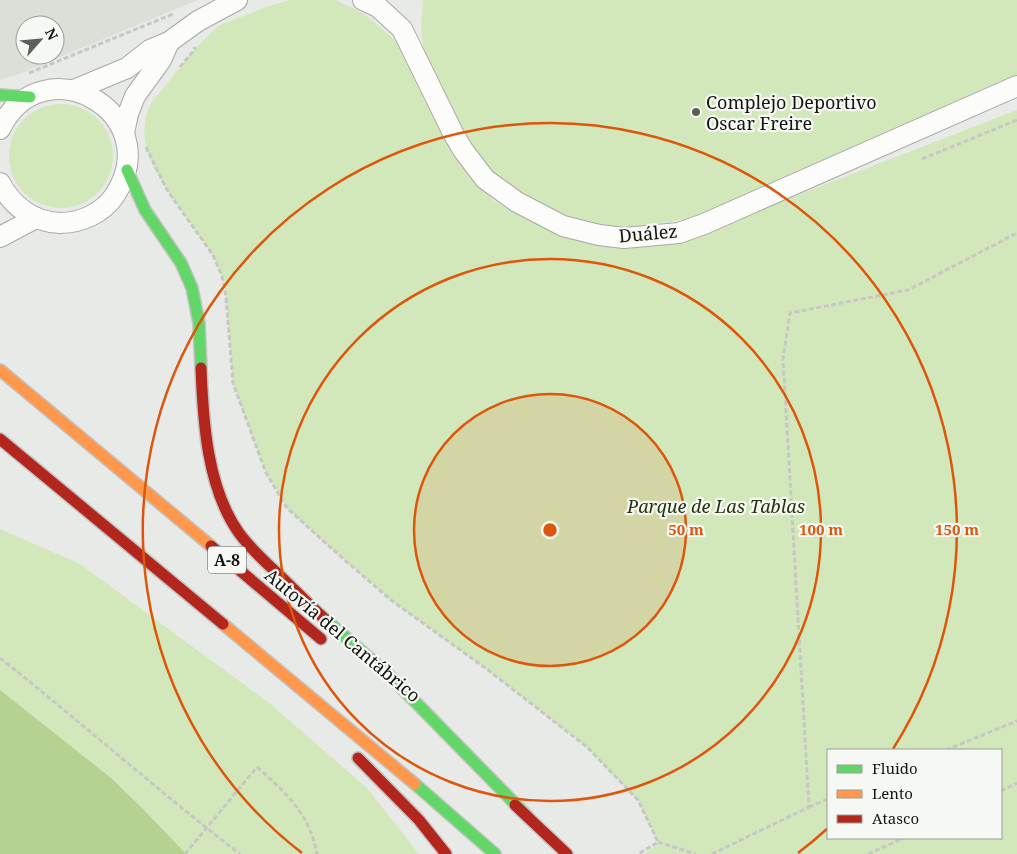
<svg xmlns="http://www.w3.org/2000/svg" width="1017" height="854" viewBox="0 0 1017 854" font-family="'Noto Serif',serif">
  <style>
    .built { fill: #dadfd7; fill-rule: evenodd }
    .green { fill: #d3e8ba; fill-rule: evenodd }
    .water { fill: #b5d291 }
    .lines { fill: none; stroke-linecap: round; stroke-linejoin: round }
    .street-casing { stroke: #a7a9a6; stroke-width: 22 }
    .fast-casing { stroke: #c3c4c2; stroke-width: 14 }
    .slow-casing { stroke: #c3c4c2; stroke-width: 14 }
    .jam-casing { stroke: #c3c4c2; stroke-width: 14 }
    .path { stroke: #c7c7c6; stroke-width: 3; stroke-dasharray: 5 2.5; stroke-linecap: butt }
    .street { stroke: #fcfcfb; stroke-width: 20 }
    .fast { stroke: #63d668; stroke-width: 11 }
    .slow { stroke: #ff974d; stroke-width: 11 }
    .jam { stroke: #b3261e; stroke-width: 11 }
    .path-bridge { stroke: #c7c7c6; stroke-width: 3; stroke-dasharray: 5 2.5; stroke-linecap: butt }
    .ring { fill: none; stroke: #dd560c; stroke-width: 2.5 }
    .poi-dot { fill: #5e5e5d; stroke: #f6f8f4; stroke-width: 2 }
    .labels { text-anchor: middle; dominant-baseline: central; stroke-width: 4.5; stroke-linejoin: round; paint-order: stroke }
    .shield { fill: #f6f8f4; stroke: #575856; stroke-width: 1 }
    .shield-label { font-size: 16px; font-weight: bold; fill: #131312 }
    .poi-label { font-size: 18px; fill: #131312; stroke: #f6f8f4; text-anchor: start }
    .street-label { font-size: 18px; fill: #131312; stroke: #f6f8f4 }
    .park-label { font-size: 18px; font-style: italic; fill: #24340d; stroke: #f6f8f4 }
    .centre { fill: #dd560c; stroke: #f6f8f4; stroke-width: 2.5 }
    .ring-label { font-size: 15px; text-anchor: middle; font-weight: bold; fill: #dd560c; stroke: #f6f8f4; stroke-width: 4.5; stroke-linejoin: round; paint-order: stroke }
  </style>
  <rect width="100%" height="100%" fill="#e8eae7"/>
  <path class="built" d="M0 0H198L14 76 0 80ZM25 25H55V55H25Z"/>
  <g class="green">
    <path d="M290 0H336L364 14 394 39 420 79 458 154 493 200 528 220 575 239 618 247 651 245 682 240 1017 110V854H645L658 842 638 800 587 747 488 670 391 600 331 548 287 508 266 473 233 383 226 297 222 276 213 255 167 190 154 168 146 148 144 132 146 116 151 103 195 49 218 26 266 7ZM828 750H1001V838H828Z"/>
    <polygon points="423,0 1017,0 1017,80 696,218 624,228 606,227 565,219 498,179 469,148 427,63 423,46 421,26"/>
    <circle cx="61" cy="156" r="52"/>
    <polygon points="0,529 80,564 268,702 367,788 419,854 157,854 0,722"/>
  </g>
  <polygon class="water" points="0,690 111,778 143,809 186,854 0,854"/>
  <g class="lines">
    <g class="street-casing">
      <g id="street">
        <polyline points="363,0 378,7 402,29 453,133 463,150 485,179 517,202 563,226 599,235 624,238 679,233 704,224 1017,86"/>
        <polyline points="74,90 127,68 150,50 169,42 198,21 237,0"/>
        <path d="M0 129C42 42 168 113 115 195 103 213 81 223 60 223 33 222 12 206 0 183"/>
        <polyline points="124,133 128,114 135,96 161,60 169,42"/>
        <polyline points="0,237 36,218"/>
      </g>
    </g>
    <g class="fast-casing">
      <g id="fast">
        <polyline points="0,95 30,97"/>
        <polyline points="127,170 145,210 181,263 192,288 199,323 201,368"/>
        <polyline points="326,620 391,677 528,817"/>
        <polyline points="415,784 495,854"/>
      </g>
    </g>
    <g class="slow-casing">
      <g id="slow">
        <polyline points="0,370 211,546"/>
        <polyline points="223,624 415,784"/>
      </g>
    </g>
    <g class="jam-casing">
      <g id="jam">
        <path d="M201 368C203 421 207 488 239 533 250 548 263 560 276 572 293 588 309 605 326 620"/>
        <polyline points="0,439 223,624"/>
        <polyline points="211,546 321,639"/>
        <polyline points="358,758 419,820 446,854"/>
        <polyline points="515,805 567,854"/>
      </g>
    </g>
    <g class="path">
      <polyline points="180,67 195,49 194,47"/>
      <polyline points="29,73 173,14"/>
      <polyline points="146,147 167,190 213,255 222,276 226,297 233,383 266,473 287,508 331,548 391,600 488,670 587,747 638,800 658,842 638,854"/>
      <polyline points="922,159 1017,120"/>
      <path d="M0 658C81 722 158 791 240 854"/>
      <polyline points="946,750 1017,721"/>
      <path d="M257 767C287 794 309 813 317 854"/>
      <polyline points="1001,791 1017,783"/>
      <polyline points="809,807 828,799"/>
      <polyline points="658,842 696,854"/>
      <polyline points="712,854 809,807 783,359 790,313 908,290 1017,233"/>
      <polyline points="868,854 904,838"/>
    </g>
    <use href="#street" class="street"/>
    <use href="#fast" class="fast"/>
    <use href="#slow" class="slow"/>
    <use href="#jam" class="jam"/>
    <polyline class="path-bridge" points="185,854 257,767"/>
  </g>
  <circle cx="550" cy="530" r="136" fill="#dd560c" fill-opacity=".12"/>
  <g class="ring">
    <circle cx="550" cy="530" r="136"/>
    <circle cx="550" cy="530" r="271"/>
    <path d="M828 828A407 407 0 0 1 798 853M302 853A407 407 0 1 1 893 749"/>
  </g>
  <circle class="poi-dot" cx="696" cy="112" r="5"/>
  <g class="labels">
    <rect class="shield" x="208" y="546.5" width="38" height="27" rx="4"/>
    <g class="shield-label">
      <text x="227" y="560">A-8</text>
    </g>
    <g class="poi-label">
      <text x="706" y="102">Complejo Deportivo<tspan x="706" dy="21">Oscar Freire</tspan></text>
    </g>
    <g class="street-label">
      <text transform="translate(648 233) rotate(-5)">Duález</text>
      <text transform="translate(343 635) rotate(40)">Autovía del Cantábrico</text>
    </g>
    <g class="park-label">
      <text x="716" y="506">Parque de Las Tablas</text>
    </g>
  </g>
  <circle cx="550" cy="530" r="8" class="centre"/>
  <g class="ring-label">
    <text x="686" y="535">50 m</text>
    <text x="821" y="535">100 m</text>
    <text x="957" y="535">150 m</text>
  </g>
  <rect x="827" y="749" width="175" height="90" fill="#f6f8f4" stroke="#9b9c9a"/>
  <rect x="837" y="765" width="25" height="8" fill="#63d668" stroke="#9b9c9a"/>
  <text x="872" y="774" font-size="15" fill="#131312">Fluido</text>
  <rect x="837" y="790" width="25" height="8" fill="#ff974d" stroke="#9b9c9a"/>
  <text x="872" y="799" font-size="15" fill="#131312">Lento</text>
  <rect x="837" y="815" width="25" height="8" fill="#b3261e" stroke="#9b9c9a"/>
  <text x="872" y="824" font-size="15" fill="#131312">Atasco</text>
  <g transform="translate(40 40) rotate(63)"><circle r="24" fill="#f6f8f4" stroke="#9b9c9a"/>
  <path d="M0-4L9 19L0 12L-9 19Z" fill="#5e5e5d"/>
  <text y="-8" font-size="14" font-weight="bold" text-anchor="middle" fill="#131312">N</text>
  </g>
</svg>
